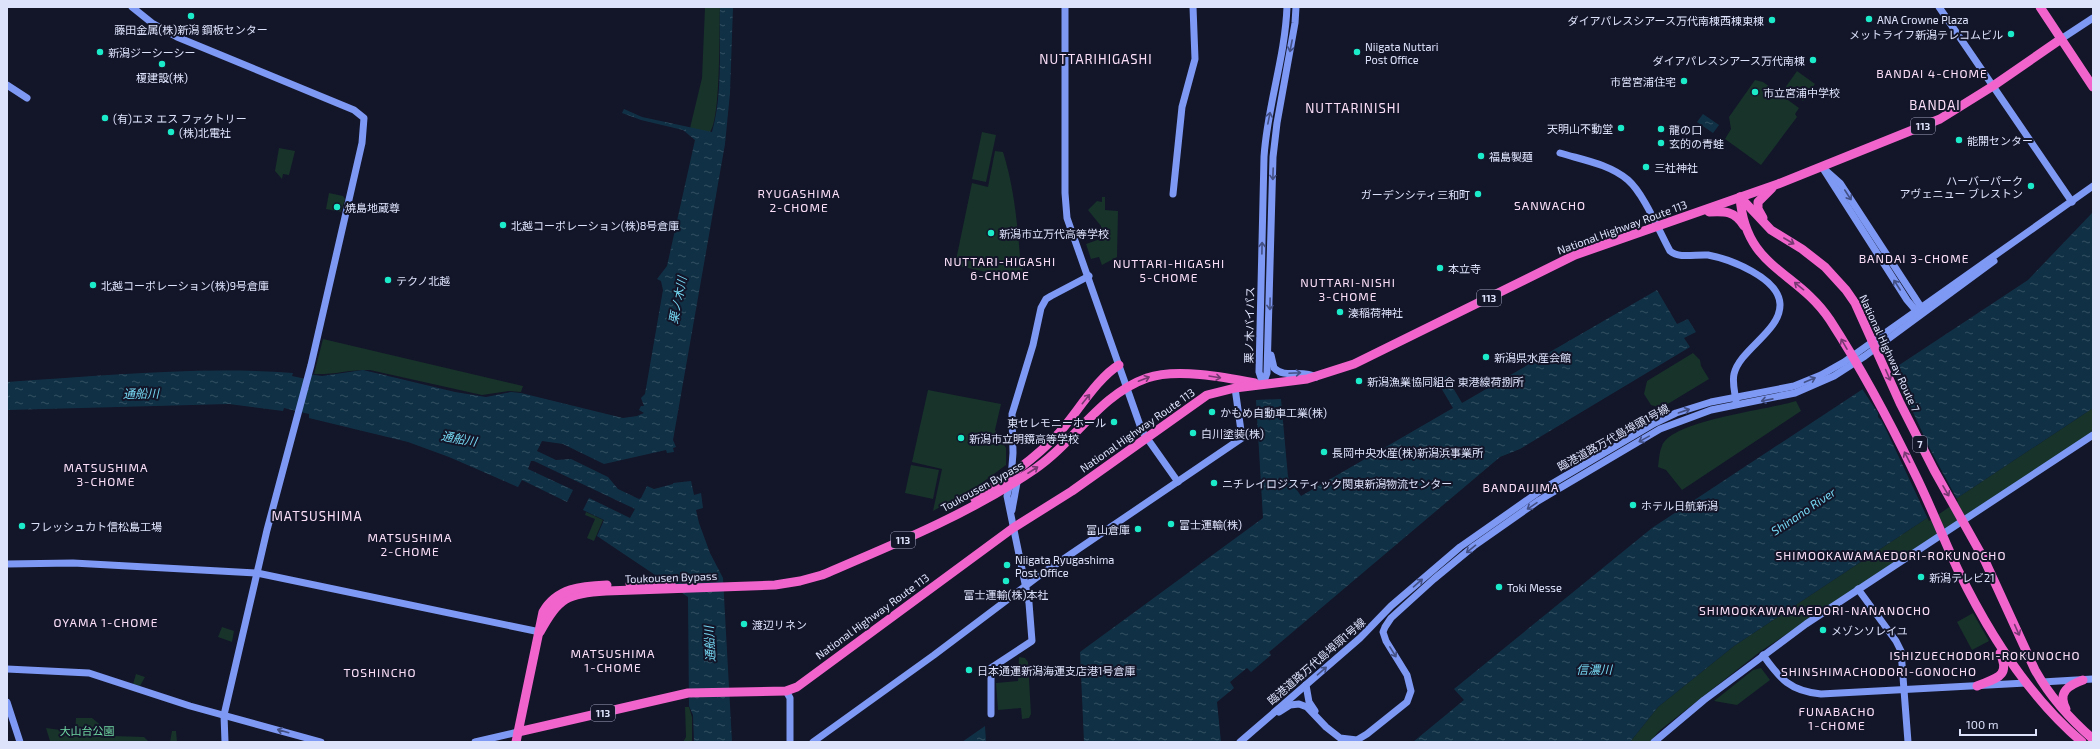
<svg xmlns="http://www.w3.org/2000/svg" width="2100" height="749" viewBox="0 0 2100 749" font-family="'Exo 2','Noto Sans JP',sans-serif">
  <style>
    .park { fill: #17332a }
    .water { fill: url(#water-ripples) }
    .pier { fill: #131529 }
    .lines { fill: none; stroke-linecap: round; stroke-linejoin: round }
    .secondary { stroke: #7e99f4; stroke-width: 7 }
    .highway { stroke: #f164cc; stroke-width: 9 }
    .oneway { stroke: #435084 }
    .oneway2 { stroke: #773972 }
    .poi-dot { fill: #1cebca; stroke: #131529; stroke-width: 1.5 }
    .labels { text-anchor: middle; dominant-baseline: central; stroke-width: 4; stroke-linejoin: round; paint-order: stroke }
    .shield { fill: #131529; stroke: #a1a5bd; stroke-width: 1 }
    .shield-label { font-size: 10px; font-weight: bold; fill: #dee3fc }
    .poi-label { font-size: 11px; fill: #dee3fc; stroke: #131529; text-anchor: start }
    .street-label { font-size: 11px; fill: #dee3fc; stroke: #131529 }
    .park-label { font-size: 11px; fill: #6fd7a2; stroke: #131529 }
    .neighbourhood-label { font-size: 12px; letter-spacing: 1px; fill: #fce0f9; stroke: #131529 }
    .water-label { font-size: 12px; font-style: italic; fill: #76d9f3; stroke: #131529 }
    .quarter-label { font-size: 13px; letter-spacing: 1px; fill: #fce0f9; stroke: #131529 }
  </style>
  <defs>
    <pattern id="water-ripples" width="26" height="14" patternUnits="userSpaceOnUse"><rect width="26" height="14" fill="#103145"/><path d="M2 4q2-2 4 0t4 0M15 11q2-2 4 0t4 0" fill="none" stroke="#324f61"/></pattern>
  </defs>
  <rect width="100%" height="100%" fill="#131529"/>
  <g class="park">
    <path d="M705 7H720C719 29 721 119 710 132L690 128 702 78Z"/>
    <polygon points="1797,71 1815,84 1803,101 1785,88"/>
    <polygon points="1755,80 1763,82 1799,108 1795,114 1797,117 1761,165 1725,139 1731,129 1729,117"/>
    <polygon points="982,132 996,135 986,182 972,179"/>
    <polygon points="279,148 295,151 289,175 283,174 282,179 275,171"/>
    <path d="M995 151 1003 152C1014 187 1017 221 1020 256 1021 267 1025 269 1021 280L955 265 972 183 988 187Z"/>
    <polygon points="329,193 343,196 345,199 341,212 326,209"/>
    <polygon points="1102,197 1105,197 1105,210 1118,211 1117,257 1102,265 1099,257 1091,259 1086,244 1100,239 1101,226 1088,210 1097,201 1102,202"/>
    <path d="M323 339 523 386 521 392 509 391 482 395 370 370C351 369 334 375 314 374Z"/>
    <polygon points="1693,353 1700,360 1701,366 1709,379 1661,408 1651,405 1644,394 1647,381"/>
    <polygon points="928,390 1001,404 995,430 1006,448 1006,465 979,485 933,511 942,469 912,462"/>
    <path d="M1796 401 1801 411 1682 490 1666 470 1658 467C1659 461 1659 452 1662 446 1672 420 1769 410 1796 401Z"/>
    <polygon points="2093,408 2093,432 1761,651 1659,731 1650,742 1630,742 1658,707 1734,646"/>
    <polygon points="911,465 939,470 933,499 905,493"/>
    <polygon points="586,512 603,520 594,541 587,538 595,519 585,515"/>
    <polygon points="1973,613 1989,641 1972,650 1957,622"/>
    <polygon points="222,627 234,631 232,642 218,637"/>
    <polygon points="1019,657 1025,658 1028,662 1031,714 1029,718 1022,719 1021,708 998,710 996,683 1018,681"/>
    <polygon points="1761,668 1770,680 1737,705 1714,701 1753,670"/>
    <polygon points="136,674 145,677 140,686 133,684"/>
    <polygon points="685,707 689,707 692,717 692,742 683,742 686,737"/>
    <polygon points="76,718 92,718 114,736 144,737 149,742 46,742 50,741 46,728 75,732"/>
    <polygon points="172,731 176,731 177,742 170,742"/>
  </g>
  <g class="water">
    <path d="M720 7H733L730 93 725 144 673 440 676 447 673 448 674 452 667 453 666 450 604 464 563 444 542 441 537 451 556 460 571 459 608 477 618 489 639 499 641 498 647 486 654 489 673 484V483L691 481 694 495 701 493 703 508 696 510 699 523 710 553 723 578 732 742H694L693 715 689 706 688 597 597 536 604 520 583 510 589 498 630 518 635 509 534 461H531L528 469 573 490 567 502 522 480 518 487 449 457 408 442 309 418V414L284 408 283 411 229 404 7 410V382C103 376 199 366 293 373L292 376 306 379 308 374 322 376 363 370 455 392 486 397 511 392 521 393 623 418 637 416 644 413 639 410 641 406H644L641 398 645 394 663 290 661 281 657 279 667 266 695 140 683 130 641 120 622 113 624 109 642 117 712 132C723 94 719 47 720 7Z"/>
    <polygon points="1703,114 1719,125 1713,133 1697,122"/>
    <polygon points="2093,212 2093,408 1734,646 1658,707 1630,742 1413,742 1464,700 1454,689 1652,528 2028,280"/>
    <polygon points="1657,290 1677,324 1688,319 1696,332 1684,338 1690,347 1520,449 1500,457 1269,652 1271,655 1251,672 1247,668 1230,682 1234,688 1217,702 1221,742 1084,742 1080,652 1263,518 1256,400 1281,399 1288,477 1301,496 1453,408 1437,381 1446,376 1462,403"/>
    <polygon points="985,726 986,742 962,742"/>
  </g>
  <polygon class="pier" points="1892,367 1930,449 1958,501 1929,521 1882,421 1878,417 1878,413 1861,387"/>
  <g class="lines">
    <g class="secondary">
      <polyline points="132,7 152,23 177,37 354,110 364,118 362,143 311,365 267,530 224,715 225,742"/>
      <polyline points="1065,7 1065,193 1067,218 1142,431 1178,482"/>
      <polyline points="1939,7 2072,202"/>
      <polyline points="2061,39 2093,18"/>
      <polyline points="7,85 27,98"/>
      <path d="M1560 153C1583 160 1609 164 1628 180 1644 194 1659 231 1670 251 1679 259 1696 254 1708 255 1730 259 1779 278 1780 304 1781 331 1740 349 1734 374 1732 383 1735 393 1736 401"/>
      <polyline points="1822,167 1840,183 1921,307 1921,311"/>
      <polyline points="1824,170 1907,300 1918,313"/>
      <polyline points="1173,194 1182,107 1195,59 1193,7"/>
      <path d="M1271 355 1274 368C1285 379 1302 369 1316 377"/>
      <polyline points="1263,384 1267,373 1273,157 1277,123 1295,23 1296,7"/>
      <path d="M1263 384 1259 372 1264 157C1267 107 1285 58 1287 7"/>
      <polyline points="1012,510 1018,477"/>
      <polyline points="7,564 73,563 257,573 540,632"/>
      <polyline points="1858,589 1896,641 1901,651 1908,742"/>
      <path d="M1763 655C1780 679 1790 691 1821 694L2026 683"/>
      <polyline points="7,669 89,673 190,706 321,742"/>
      <polyline points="2042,682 2093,679"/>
      <polyline points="1306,685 1309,702 1315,711"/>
      <polyline points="786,691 790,698 790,742"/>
      <polyline points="7,702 20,742"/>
      <polyline points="1279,712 1290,705 1299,704 1307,707 1326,727 1340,738 1357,740 1367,734 1407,702 1411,691 1407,675 1386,641 1383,632 1385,627 1391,618 1434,579 1474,546 1538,501 1660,429 1711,410 1795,393 1834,376 1865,356 1994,261"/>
      <polyline points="991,714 991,668 1032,641 1029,603 1007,496 1011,479 1013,453 1012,414 1033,345 1041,308 1046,299 1051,296 1089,276"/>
      <polyline points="475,742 518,732"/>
      <polyline points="813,742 934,655 1040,575 1242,438 1235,388"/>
      <polyline points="1240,742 1360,638 1391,606 1460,547 1543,489 1655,423 1676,413 1711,402 1794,386 1821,375 1844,362 2093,186"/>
      <polyline points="1654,742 1704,700 1806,624 2093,435"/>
    </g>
    <g class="highway">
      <polyline points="2040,7 2093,87"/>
      <path d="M1740 197 1771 230 1802 249 1825 267 1846 290 1855 303 1900 403 1934 470 1985 561 2035 670C2049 695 2071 720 2093 739"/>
      <path d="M1740 197C1745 269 1797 270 1830 320 1861 368 1889 420 1914 472 1930 504 1943 538 1958 570 1989 634 2028 696 2082 742"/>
      <path d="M1709 212C1725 211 1735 211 1744 226"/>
      <polyline points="1763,218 1758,209 1758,202 1772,188"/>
      <path d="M975 499C1004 480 1035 459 1059 433 1076 414 1098 377 1119 365"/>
      <polyline points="630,584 671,583"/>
      <path d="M540 632C559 598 567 593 606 591L775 585 800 581 822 575C895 544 969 514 1035 469 1075 442 1099 395 1147 378 1176 368 1224 377 1255 383"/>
      <path d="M1977 686C1996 678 2011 677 2000 653"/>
      <path d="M2066 709C2057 692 2069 685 2083 680"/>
      <polyline points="518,732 688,693 786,691 797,687 1013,528 1072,491 1207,395 1235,388 1307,379 1354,364 1575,255 1778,184 1940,119 1993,86 2061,39"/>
      <path d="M516 742 543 612C557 588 581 586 607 585"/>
    </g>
  </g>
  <defs><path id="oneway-shaft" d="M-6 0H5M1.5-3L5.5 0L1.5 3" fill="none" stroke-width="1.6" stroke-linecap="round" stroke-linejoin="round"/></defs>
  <g class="oneway">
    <use href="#oneway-shaft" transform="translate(1291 46) rotate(101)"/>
    <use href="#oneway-shaft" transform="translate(1269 118) rotate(-79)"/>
    <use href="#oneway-shaft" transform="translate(1273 174) rotate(92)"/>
    <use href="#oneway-shaft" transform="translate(1848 195) rotate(57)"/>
    <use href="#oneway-shaft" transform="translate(1262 248) rotate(-89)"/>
    <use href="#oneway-shaft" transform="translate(1897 285) rotate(-123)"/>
    <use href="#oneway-shaft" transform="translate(1270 304) rotate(91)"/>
    <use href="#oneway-shaft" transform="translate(1295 373) rotate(-3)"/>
    <use href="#oneway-shaft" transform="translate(1810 380) rotate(-23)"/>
    <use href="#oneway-shaft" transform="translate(1767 400) rotate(169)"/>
    <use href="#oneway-shaft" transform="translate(1684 411) rotate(-19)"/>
    <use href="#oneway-shaft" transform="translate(1644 439) rotate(151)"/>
    <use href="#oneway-shaft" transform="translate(1532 506) rotate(146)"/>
    <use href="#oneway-shaft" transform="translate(1471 549) rotate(141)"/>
    <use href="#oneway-shaft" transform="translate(1418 583) rotate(-41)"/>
    <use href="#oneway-shaft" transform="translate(1393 652) rotate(58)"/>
    <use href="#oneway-shaft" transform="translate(1322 671) rotate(-41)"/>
    <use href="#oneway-shaft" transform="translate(283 731) rotate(-164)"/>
  </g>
  <g class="oneway2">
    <use href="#oneway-shaft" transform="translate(1789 241) rotate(30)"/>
    <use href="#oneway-shaft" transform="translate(1799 286) rotate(-141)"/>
    <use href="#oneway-shaft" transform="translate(1844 344) rotate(-120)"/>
    <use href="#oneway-shaft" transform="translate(1888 375) rotate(66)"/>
    <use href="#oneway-shaft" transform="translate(1215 377) rotate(9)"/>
    <use href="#oneway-shaft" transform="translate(1144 379) rotate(-21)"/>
    <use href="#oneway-shaft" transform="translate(1086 399) rotate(-51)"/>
    <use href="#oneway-shaft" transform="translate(1907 457) rotate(-117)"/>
    <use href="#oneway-shaft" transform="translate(1033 470) rotate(-33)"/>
    <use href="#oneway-shaft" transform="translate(1946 491) rotate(60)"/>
    <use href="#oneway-shaft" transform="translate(2017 630) rotate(66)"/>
  </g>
  <g class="poi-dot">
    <circle cx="191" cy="16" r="4"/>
    <circle cx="1869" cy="19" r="4"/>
    <circle cx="1772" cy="20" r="4"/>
    <circle cx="2011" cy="34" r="4"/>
    <circle cx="100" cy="52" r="4"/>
    <circle cx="1357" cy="52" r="4"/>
    <circle cx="1813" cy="60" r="4"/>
    <circle cx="162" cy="64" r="4"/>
    <circle cx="1684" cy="81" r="4"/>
    <circle cx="1755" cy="92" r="4"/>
    <circle cx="105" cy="118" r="4"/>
    <circle cx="1621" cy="128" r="4"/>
    <circle cx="1661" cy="129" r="4"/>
    <circle cx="171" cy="132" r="4"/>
    <circle cx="1959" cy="140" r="4"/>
    <circle cx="1661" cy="143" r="4"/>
    <circle cx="1481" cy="156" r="4"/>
    <circle cx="1646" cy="167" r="4"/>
    <circle cx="2031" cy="186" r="4"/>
    <circle cx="1478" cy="194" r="4"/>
    <circle cx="337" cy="207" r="4"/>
    <circle cx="503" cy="225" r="4"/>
    <circle cx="991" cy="233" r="4"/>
    <circle cx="1440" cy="268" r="4"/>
    <circle cx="388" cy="280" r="4"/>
    <circle cx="93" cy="285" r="4"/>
    <circle cx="1340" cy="312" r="4"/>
    <circle cx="1486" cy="357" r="4"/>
    <circle cx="1359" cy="381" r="4"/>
    <circle cx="1212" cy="412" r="4"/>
    <circle cx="1114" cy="422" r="4"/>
    <circle cx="1193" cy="433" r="4"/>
    <circle cx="961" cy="438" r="4"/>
    <circle cx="1324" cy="452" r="4"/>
    <circle cx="1214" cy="483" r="4"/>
    <circle cx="1633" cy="505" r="4"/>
    <circle cx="1171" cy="524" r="4"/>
    <circle cx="22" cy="526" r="4"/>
    <circle cx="1138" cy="529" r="4"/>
    <circle cx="1007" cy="565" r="4"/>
    <circle cx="1921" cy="577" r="4"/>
    <circle cx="1006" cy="581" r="4"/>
    <circle cx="1499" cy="587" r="4"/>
    <circle cx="744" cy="624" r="4"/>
    <circle cx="1823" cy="630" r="4"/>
    <circle cx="969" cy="670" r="4"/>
  </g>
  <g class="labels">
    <g class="shield">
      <rect x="1911" y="118" width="24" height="16" rx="3"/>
      <rect x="1477" y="290" width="24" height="16" rx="3"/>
      <rect x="1913" y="436" width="14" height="16" rx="3"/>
      <rect x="891" y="532" width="24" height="16" rx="3"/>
      <rect x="591" y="705" width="24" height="16" rx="3"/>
    </g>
    <g class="shield-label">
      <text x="1923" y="126">113</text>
      <text x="1489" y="298">113</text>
      <text x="1920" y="444">7</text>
      <text x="903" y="540">113</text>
      <text x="603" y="713">113</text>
    </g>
    <g class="poi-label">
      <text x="1877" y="19">ANA Crowne Plaza</text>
      <text x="1764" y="20" text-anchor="end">ダイアパレスシアース万代南棟西棟東棟</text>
      <text x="191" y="29" text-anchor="middle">藤田金属(株)新潟 鋼板センター</text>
      <text x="2003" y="34" text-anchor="end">メットライフ新潟テレコムビル</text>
      <text x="1365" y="46">Niigata Nuttari<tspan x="1365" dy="13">Post Office</tspan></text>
      <text x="108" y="52">新潟ジーシーシー</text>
      <text x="1805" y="60" text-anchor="end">ダイアパレスシアース万代南棟</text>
      <text x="162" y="77" text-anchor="middle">榎建設(株)</text>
      <text x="1676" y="81" text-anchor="end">市営宮浦住宅</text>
      <text x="1763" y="92">市立宮浦中学校</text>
      <text x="113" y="118">(有)エヌ エス ファクトリー</text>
      <text x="1613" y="128" text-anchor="end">天明山不動堂</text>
      <text x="1669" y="129">龍の口</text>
      <text x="179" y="132">(株)北電社</text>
      <text x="1967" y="140">能開センター</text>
      <text x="1669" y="143">玄的の青蛙</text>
      <text x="1489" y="156">福島製麺</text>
      <text x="1654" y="167">三社神社</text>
      <text x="2023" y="180" text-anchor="end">ハーバーパーク<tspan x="2023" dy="13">アヴェニュー ブレストン</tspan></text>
      <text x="1470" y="194" text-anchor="end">ガーデンシティ三和町</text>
      <text x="345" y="207">焼島地蔵尊</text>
      <text x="511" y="225">北越コーポレーション(株)8号倉庫</text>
      <text x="999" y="233">新潟市立万代高等学校</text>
      <text x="1448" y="268">本立寺</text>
      <text x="396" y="280">テクノ北越</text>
      <text x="101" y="285">北越コーポレーション(株)9号倉庫</text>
      <text x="1348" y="312">湊稲荷神社</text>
      <text x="1494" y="357">新潟県水産会館</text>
      <text x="1367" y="381">新潟漁業協同組合 東港線荷捌所</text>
      <text x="1220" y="412">かもめ自動車工業(株)</text>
      <text x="1106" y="422" text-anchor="end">東セレモニーホール</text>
      <text x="1201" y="433">白川塗装(株)</text>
      <text x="969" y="438">新潟市立明鏡高等学校</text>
      <text x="1332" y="452">長岡中央水産(株)新潟浜事業所</text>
      <text x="1222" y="483">ニチレイロジスティック関東新潟物流センター</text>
      <text x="1641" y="505">ホテル日航新潟</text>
      <text x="1179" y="524">富士運輸(株)</text>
      <text x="30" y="526">フレッシュカト信松島工場</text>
      <text x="1130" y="529" text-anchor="end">富山倉庫</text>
      <text x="1015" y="559">Niigata Ryugashima<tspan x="1015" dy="13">Post Office</tspan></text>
      <text x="1929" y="577">新潟テレビ21</text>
      <text x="1507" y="587">Toki Messe</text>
      <text x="1006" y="594" text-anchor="middle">富士運輸(株)本社</text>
      <text x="752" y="624">渡辺リネン</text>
      <text x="1831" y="630">メゾンソレイユ</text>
      <text x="977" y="670">日本通運新潟海運支店港1号倉庫</text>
    </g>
    <g class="street-label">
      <text transform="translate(1622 227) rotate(-20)">National Highway Route 113</text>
      <text transform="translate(1249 325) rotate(-89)">栗ノ木バイパス</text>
      <text transform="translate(1890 353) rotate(65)">National Highway Route 7</text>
      <text transform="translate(1137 430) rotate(-35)">National Highway Route 113</text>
      <text transform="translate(1613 437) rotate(-29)">臨港道路万代島埠頭1号線</text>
      <text transform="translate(982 486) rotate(-29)">Toukousen Bypass</text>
      <text transform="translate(671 577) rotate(-2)">Toukousen Bypass</text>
      <text transform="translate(872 616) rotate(-36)">National Highway Route 113</text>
      <text transform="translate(1316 661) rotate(-41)">臨港道路万代島埠頭1号線</text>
    </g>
    <g class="park-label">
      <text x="87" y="730">大山台公園</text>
    </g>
    <g class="neighbourhood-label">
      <text x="1932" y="73">BANDAI 4-CHOME</text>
      <text x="799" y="193">RYUGASHIMA<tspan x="799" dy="14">2-CHOME</tspan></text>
      <text x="1550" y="205">SANWACHO</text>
      <text x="1914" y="258">BANDAI 3-CHOME</text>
      <text x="1000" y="261">NUTTARI-HIGASHI<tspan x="1000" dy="14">6-CHOME</tspan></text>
      <text x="1169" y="263">NUTTARI-HIGASHI<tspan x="1169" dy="14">5-CHOME</tspan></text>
      <text x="1348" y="282">NUTTARI-NISHI<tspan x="1348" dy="14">3-CHOME</tspan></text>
      <text x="106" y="467">MATSUSHIMA<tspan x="106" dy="14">3-CHOME</tspan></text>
      <text x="1521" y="487">BANDAIJIMA</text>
      <text x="410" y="537">MATSUSHIMA<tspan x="410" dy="14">2-CHOME</tspan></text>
      <text x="1891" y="555">SHIMOOKAWAMAEDORI-ROKUNOCHO</text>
      <text x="1815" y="610">SHIMOOKAWAMAEDORI-NANANOCHO</text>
      <text x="106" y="622">OYAMA 1-CHOME</text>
      <text x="613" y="653">MATSUSHIMA<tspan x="613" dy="14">1-CHOME</tspan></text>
      <text x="1985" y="655">ISHIZUECHODORI-ROKUNOCHO</text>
      <text x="1879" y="671">SHINSHIMACHODORI-GONOCHO</text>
      <text x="380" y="672">TOSHINCHO</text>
      <text x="1837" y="711">FUNABACHO<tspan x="1837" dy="14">1-CHOME</tspan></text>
    </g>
    <g class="water-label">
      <text transform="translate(677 300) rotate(-79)">栗ノ木川</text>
      <text transform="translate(141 393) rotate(-1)">通船川</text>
      <text transform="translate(459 438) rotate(10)">通船川</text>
      <text transform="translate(1803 511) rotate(-34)">Shinano River</text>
      <text transform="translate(709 644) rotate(-93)">通船川</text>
      <text x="1594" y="669">信濃川</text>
    </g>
    <g class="quarter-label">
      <text x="1096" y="59">NUTTARIHIGASHI</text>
      <text x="1935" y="105">BANDAI</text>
      <text x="1353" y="108">NUTTARINISHI</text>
      <text x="317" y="516">MATSUSHIMA</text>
    </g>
  </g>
  <rect width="2100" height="749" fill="none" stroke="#dee3fc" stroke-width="16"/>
  <path d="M1960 729v6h76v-6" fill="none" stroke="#dee3fc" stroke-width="2"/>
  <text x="1966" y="729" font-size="12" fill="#dee3fc" stroke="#131529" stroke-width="3" paint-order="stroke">100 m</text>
</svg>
